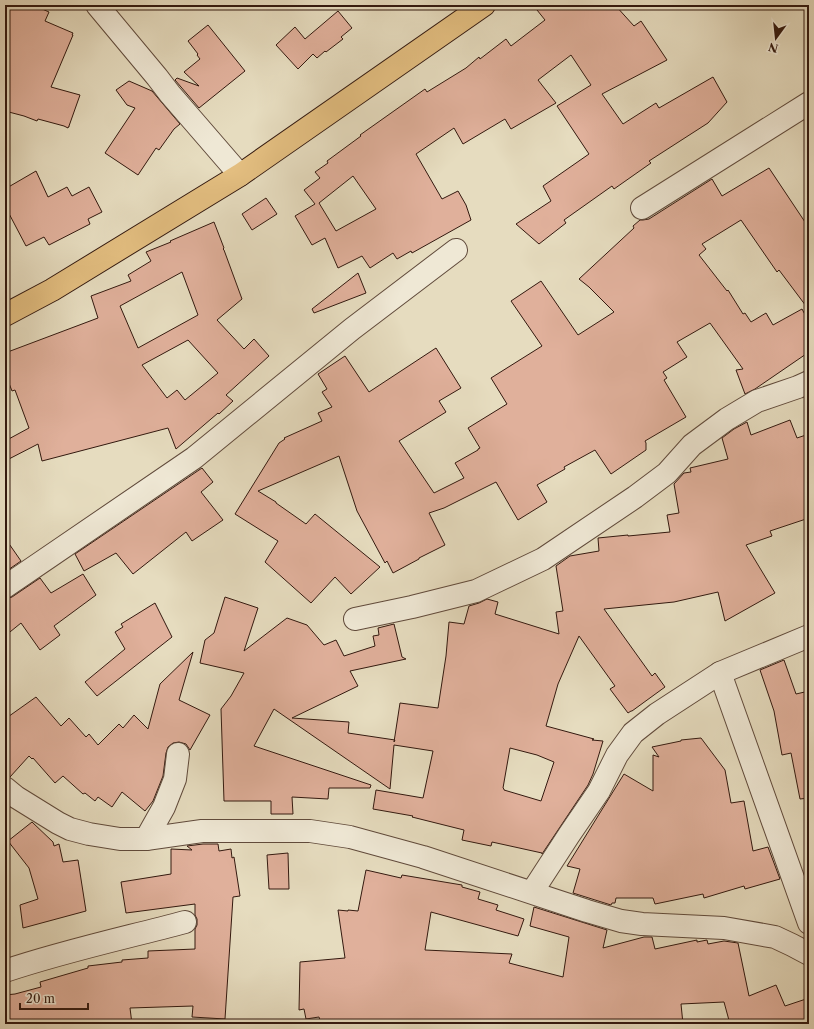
<svg xmlns="http://www.w3.org/2000/svg" width="814" height="1029" viewBox="0 0 814 1029" font-family="'Libre Caslon Text',serif">
  <style>
    .building { fill: #e0b09b; stroke: #33190f; fill-rule: evenodd }
    .lines { fill: none; stroke-linecap: round; stroke-linejoin: round }
    .minor-casing { stroke: #604a3b; stroke-width: 24 }
    .major-casing { stroke: #33190f; stroke-width: 24 }
    .minor { stroke: #efe8d5; stroke-width: 22 }
    .major { stroke: #e3be80; stroke-width: 22 }
  </style>
  <rect width="100%" height="100%" fill="#e6dcbf"/>
  <filter id="stains"><feTurbulence type="fractalNoise" baseFrequency=".005" numOctaves="4"/><feColorMatrix values="0 0 0 0 .2 0 0 0 0 .09 0 0 0 0 .02 0 0 0 .5 -.17"/></filter>
  <radialGradient id="worn" r=".72"><stop offset=".6" stop-color="#630" stop-opacity="0"/><stop offset="1" stop-color="#630" stop-opacity=".3"/></radialGradient>
  <g class="building">
    <polygon points="5,5 33,5 49,12 45,21 73,33 72,35 73,35 51,87 80,95 69,126 69,127 68,127 68,128 64,126 38,119 37,121 24,116 5,111"/>
    <path d="M533 5H615L634 26 641 21 667 60 602 94 623 124 656 103 659 108 713 77 727 102 708 123 649 161 651 163 614 189 612 186 564 220 566 223 539 244 516 224 551 201 543 186 589 154 557 106 591 85 571 55 538 80 556 103 511 129 505 119 463 144 454 128 416 154 442 199 458 191 466 205 471 220 412 253 411 251 397 259 393 253 370 268 362 256 338 268 325 238 312 245 295 216 315 204 304 190 320 178 315 172 328 163 327 161 361 136 360 135 425 89 427 92 466 68 479 57 480 59 506 39 511 46 545 20ZM353 176 376 209 336 231 319 203Z"/>
    <polygon points="338,11 352,28 341,37 343,39 326,52 325,51 317,58 313,54 298,69 276,45 295,27 305,39"/>
    <polygon points="208,25 245,71 199,108 175,80 177,78 199,86 184,72 200,59 197,55 198,54 188,41"/>
    <polygon points="129,81 152,91 180,124 174,129 159,150 156,148 138,175 105,153 135,108 127,105 116,90"/>
    <polygon points="769,168 809,228 809,310 779,270 777,272 741,220 702,244 706,249 699,255 727,291 728,290 743,314 745,313 751,322 766,313 773,325 802,309 809,322 809,352 755,389 745,394 736,370 743,369 710,323 677,342 687,357 663,372 667,378 664,380 686,417 645,441 646,443 646,450 611,474 595,450 564,467 565,469 537,485 547,502 518,520 496,482 444,508 429,513 445,545 419,558 419,559 393,573 387,561 385,563 357,511 339,456 258,491 276,502 276,503 306,524 315,514 380,567 351,594 335,577 311,603 265,562 278,541 235,514 279,443 285,439 284,438 322,421 318,413 332,407 322,392 327,389 318,374 345,356 369,392 436,348 461,388 439,401 446,412 399,441 434,493 464,478 455,463 478,450 478,449 480,448 468,428 507,404 491,378 542,346 511,301 541,281 578,335 614,312 589,287 579,279 634,228 633,226 640,220 643,220 649,219 712,179 722,196"/>
    <polygon points="36,171 48,197 67,187 72,196 89,187 102,212 88,219 90,224 49,245 44,237 26,246 5,206 5,189"/>
    <polygon points="266,198 277,214 252,230 242,214"/>
    <path d="M214 222 224 248 223 249 224 250 242 299 217 320 244 349 254 339 269 356 226 395 233 401 219 414 218 413 176 449 168 428 42 461 38 444 5 461V441L29 428 15 390 12 391 5 373V353L98 318 91 296 131 281 128 275 151 261 146 252 171 242 170 241ZM182 272 198 315 138 348 120 306ZM188 340 218 373 185 400 177 390 167 398 142 365Z"/>
    <polygon points="358,273 366,293 314,313 312,309"/>
    <path d="M790 420 797 438 809 434V518L770 531 772 536 746 545 775 593 725 621 718 592 674 602 604 609 652 676 655 673 665 687 632 711H631L628 713 610 689 615 686 579 636 558 684 546 726 594 739 592 740 603 741 593 774 588 785 542 854V853L492 842 491 846 462 840 464 830 412 817 413 816 373 809 376 790 423 798 433 751 394 745 390 789 274 709 254 746 371 785 370 788H329L328 799 292 797 293 814H271V801H224L221 709 231 696 244 673 200 663 205 640 214 633 225 597 258 608 244 651 287 618 307 625 324 645 336 640 344 656 375 646 373 636 379 635 378 628 394 624 402 657 406 659 350 671 358 686 292 718 349 722 348 733 395 740 394 742 400 703 438 708 446 656 449 622 464 624 469 606 479 603 487 599 498 602 495 614 559 634 556 612 563 611 556 566 570 556 599 551 598 538 628 535V536L670 532 667 515 679 513 674 484 684 473 691 472 690 468 728 459 722 438 734 429 747 422 751 435ZM510 748 537 755 554 762 541 801 504 790V789L503 788Z"/>
    <polygon points="202,468 213,482 201,492 223,520 192,541 186,532 133,574 116,553 84,571 75,554"/>
    <polygon points="5,538 21,561 5,572"/>
    <polygon points="83,574 96,595 54,626 60,635 40,650 21,623 5,636 5,599 12,597 40,578 51,593"/>
    <polygon points="155,603 172,637 97,696 85,682 125,649 115,632 123,627 121,624"/>
    <polygon points="193,652 179,700 210,715 190,750 186,744 179,742 173,743 168,747 166,753 163,776 153,801 145,811 122,792 112,807 98,797 95,801 85,793 83,794 63,776 55,783 33,758 32,759 29,756 10,777 5,776 5,719 36,697 61,726 69,718 86,737 89,734 98,745 119,724 123,728 134,715 148,729 160,684"/>
    <polygon points="784,660 796,694 809,691 809,798 800,799 791,753 782,755 774,711 760,670"/>
    <polygon points="701,738 725,770 731,803 744,801 753,851 768,847 780,879 745,889 744,886 704,898 703,894 655,904 653,898 616,898 615,903 612,903 611,905 573,893 580,869 567,866 624,774 653,791 653,755 659,757 652,747 681,741 681,740"/>
    <polygon points="32,822 53,842 54,846 59,844 63,862 78,860 86,911 23,928 20,905 38,899 29,868 8,841"/>
    <polygon points="203,844 218,844 219,851 231,849 232,858 234,857 240,896 233,897 225,1019 192,1017 193,1006 130,1008 132,1024 5,1024 5,995 15,994 41,987 40,982 88,968 88,966 122,962 122,960 148,958 148,951 195,949 195,929 197,925 197,919 195,915 195,904 126,913 121,882 171,874 171,849 192,850 187,846"/>
    <polygon points="288,853 289,889 269,889 267,855"/>
    <polygon points="366,870 401,878 402,875 462,885 462,887 480,892 478,899 498,905 496,910 524,919 518,936 431,912 425,950 512,954 509,963 563,977 569,937 530,926 534,907 607,930 603,948 644,937 652,937 655,949 697,940 697,942 707,940 708,944 724,941 738,943 749,996 776,985 785,1006 809,998 809,1024 730,1024 724,1002 681,1004 683,1024 321,1024 319,1017 306,1019 304,1009 299,1010 300,962 345,958 338,910 348,911 348,910 358,911"/>
  </g>
  <g class="lines">
    <g class="minor-casing">
      <g id="minor">
        <polyline points="97,5 157,77 170,94 240,175"/>
        <polyline points="642,208 809,103"/>
        <polyline points="5,587 194,458 352,329 456,250"/>
        <polyline points="355,619 412,607 476,591 543,559 635,497 667,473 692,445 727,419 757,401 798,387 809,382"/>
        <polyline points="720,673 809,923"/>
        <polyline points="5,788 16,797 58,823 70,829 89,834 120,839 146,839 202,831 310,831 350,837 423,857 587,911 621,921 642,924 724,928 775,937 792,945 809,954"/>
        <polyline points="146,839 164,807 175,779 178,754"/>
        <polyline points="532,892 569,835 599,791 617,755 633,733 657,714 720,673 809,636"/>
        <path d="M5 971C64 951 125 938 185 922"/>
      </g>
    </g>
    <g class="major-casing">
      <polyline id="major" points="5,315 52,290 240,175 484,5"/>
    </g>
    <use href="#minor" class="minor"/>
    <use href="#major" class="major"/>
  </g>
  <rect width="814" height="1029" fill="none" stroke="#e6dcbf" stroke-width="20"/>
  <rect x="6" y="6" width="802" height="1017" fill="none" stroke="#33190f" stroke-width="2"/>
  <rect x="10" y="10" width="794" height="1009" fill="none" stroke="#33190f"/>
  <g transform="translate(776 38) rotate(195)" stroke="#efe8d5" stroke-width="3" paint-order="stroke">
  <path d="M0-3L7 15L0 10L-7 15Z" fill="#33190f"/>
  <text y="-6" font-size="11" font-weight="bold" text-anchor="middle" fill="#33190f">N</text>
  </g>
  <path d="M20 1003v6h68v-6" fill="none" stroke="#33190f" stroke-width="2"/>
  <text x="26" y="1003" font-size="12" fill="#33190f" stroke="#efe8d5" stroke-width="3" paint-order="stroke">20 m</text>
  <rect width="100%" height="100%" filter="url(#stains)"/>
  <rect width="100%" height="100%" fill="url(#worn)"/>
</svg>
